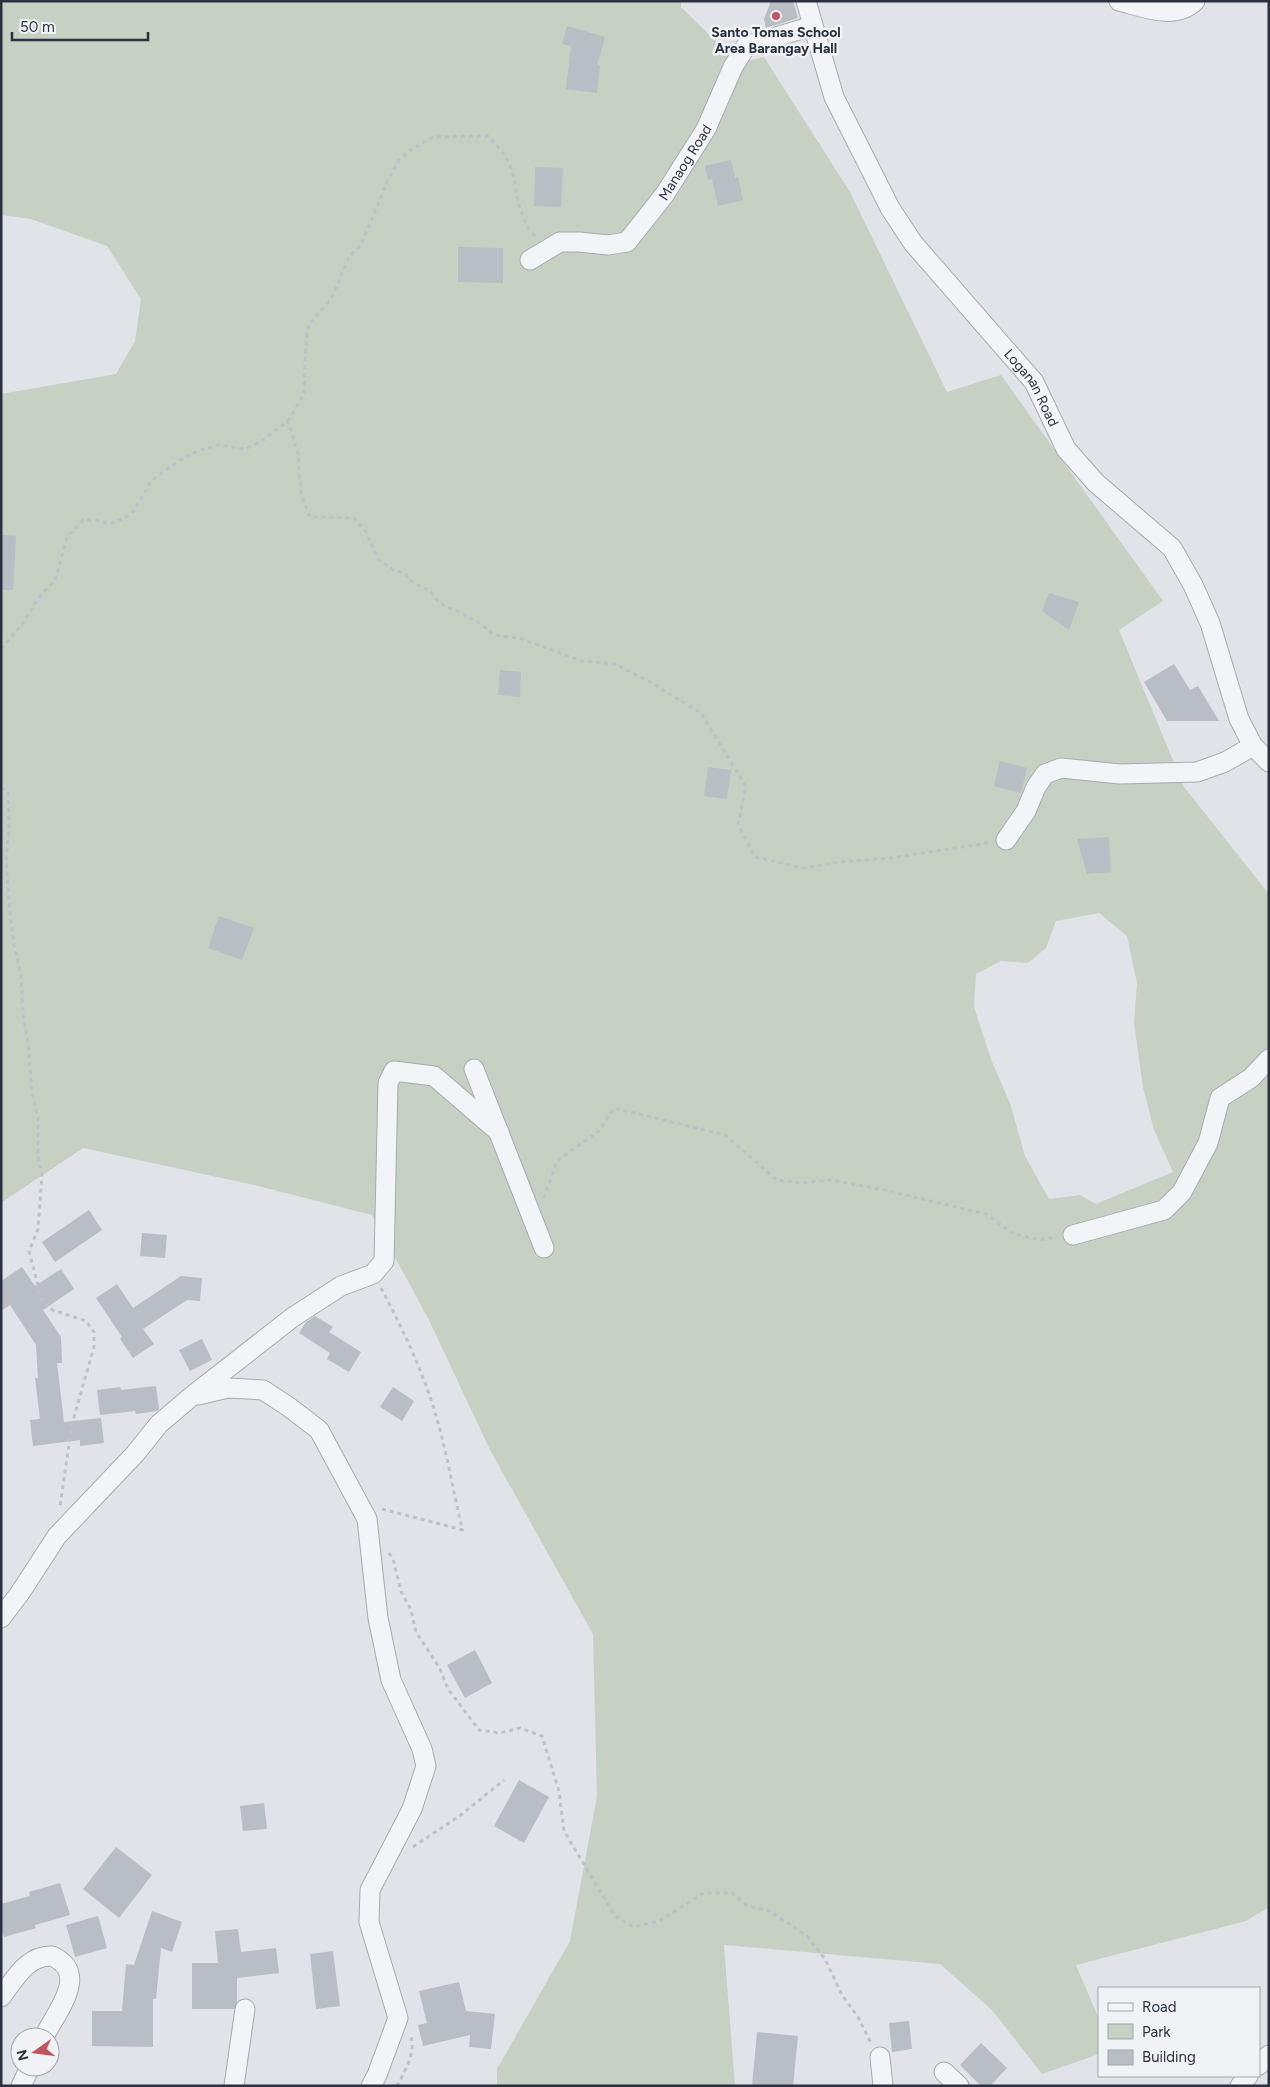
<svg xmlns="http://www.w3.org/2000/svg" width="1270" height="2087" viewBox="0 0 1270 2087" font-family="Figtree,sans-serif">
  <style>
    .green { fill: #c6d1c3; fill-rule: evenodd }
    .building { fill: #b9bdc4 }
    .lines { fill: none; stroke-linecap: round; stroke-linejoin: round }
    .minor-casing { stroke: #a7aab2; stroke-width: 21 }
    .path { stroke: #bfc1c7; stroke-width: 3; stroke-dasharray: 4 4; stroke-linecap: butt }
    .minor { stroke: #f3f4f7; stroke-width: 19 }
    .poi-dot { fill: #be5560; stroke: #f0f2f6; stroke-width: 2 }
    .labels { text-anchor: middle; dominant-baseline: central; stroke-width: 5; stroke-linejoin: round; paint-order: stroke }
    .poi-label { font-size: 14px; font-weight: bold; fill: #2b313e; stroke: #f0f2f6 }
    .street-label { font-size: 14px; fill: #2b313e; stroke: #f0f2f6 }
  </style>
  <rect width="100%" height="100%" fill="#e1e3e8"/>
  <path class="green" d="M1 1H681V7L738 63 764 57 850 192 947 392 1001 375 1163 601 1119 630 1184 787 1269 894V1907L1246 1921 1076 1965 1099 2019V2054L1042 2074 992 2010 940 1964 724 1945 735 2086H497V2069L570 1941 597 1796 593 1634 490 1450 429 1320 372 1215 254 1185 83 1148 1 1203V394L116 374 135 341 141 299 107 246 31 219 1 215ZM1099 913 1127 936 1137 983 1134 1023 1143 1087 1154 1130 1173 1172 1096 1204 1080 1195 1049 1199 1025 1156 1010 1103 992 1062 974 1007 976 974 1001 961 1028 963 1046 948 1056 921Z"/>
  <g class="building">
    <polygon points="771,1 793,1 798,18 766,28 764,19"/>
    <polygon points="567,26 605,37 597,65 600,66 597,93 566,89 571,46 562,44"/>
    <polygon points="731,160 735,178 738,177 743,200 718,206 712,179 708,180 705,166"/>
    <polygon points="535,167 563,168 561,207 534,206"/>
    <polygon points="458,247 503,248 503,283 458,282"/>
    <polygon points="1,535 16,536 13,590 1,590"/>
    <polygon points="1049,593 1079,602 1069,630 1042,611"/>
    <polygon points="1174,664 1190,690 1198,686 1219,721 1167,721 1144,682"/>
    <polygon points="500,670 521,672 520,697 498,695"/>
    <polygon points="1000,761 1027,768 1021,793 994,786"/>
    <polygon points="708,767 731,770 727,799 704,796"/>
    <polygon points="1109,837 1111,872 1087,874 1077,839"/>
    <polygon points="219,916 254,928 242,960 208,948"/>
    <polygon points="89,1210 102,1230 55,1262 42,1242"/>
    <polygon points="142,1233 167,1235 165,1258 140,1256"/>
    <polygon points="22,1267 35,1286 61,1269 74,1289 43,1310 61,1337 62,1363 57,1363 64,1422 101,1418 104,1443 80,1446 80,1440 33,1446 30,1420 40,1419 35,1378 38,1378 36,1345 10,1305 1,1311 1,1281"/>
    <polygon points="181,1276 202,1278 200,1301 187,1300 143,1329 154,1344 133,1358 120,1339 122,1337 96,1298 117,1284 133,1308"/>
    <polygon points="315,1316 333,1327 329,1332 361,1352 349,1372 327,1359 330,1353 299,1333 306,1322"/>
    <polygon points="202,1339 212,1360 190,1371 179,1350"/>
    <polygon points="156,1386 159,1409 157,1411 136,1414 135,1411 100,1415 97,1390 120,1387 121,1390"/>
    <polygon points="393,1387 414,1401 402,1421 380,1407"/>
    <polygon points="475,1650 492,1683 465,1698 447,1665"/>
    <polygon points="519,1780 549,1797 524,1843 494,1826"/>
    <polygon points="264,1803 267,1829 243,1831 240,1806"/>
    <polygon points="116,1847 152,1875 119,1918 83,1889"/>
    <polygon points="60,1883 70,1915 35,1925 36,1928 4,1937 1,1927 1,1904 30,1896 29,1892"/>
    <polygon points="152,1911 182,1922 172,1952 161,1948 156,1999 153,1999 153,2047 92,2046 92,2011 122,2011 126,1964 134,1965"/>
    <polygon points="98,1916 107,1948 75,1957 66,1925"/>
    <polygon points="238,1929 241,1952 276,1948 279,1973 237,1978 237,2001 234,2009 192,2009 192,1963 218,1963 215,1931"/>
    <polygon points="333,1951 340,2006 316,2009 310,1954"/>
    <polygon points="459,1982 466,2011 495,2014 491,2049 469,2047 470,2035 423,2046 418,2025 427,2023 419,1991"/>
    <polygon points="909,2021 912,2049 892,2052 889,2023"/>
    <polygon points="757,2032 798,2036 793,2086 752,2086"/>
    <polygon points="981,2043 1007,2068 990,2086 981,2086 960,2065"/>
  </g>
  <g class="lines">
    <g class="minor-casing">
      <g id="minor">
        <path id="s1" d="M806 1 834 97 890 208 913 243 1034 382 1066 449 1096 483 1172 548 1193 585 1210 623 1239 719 1253 746 1269 762"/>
        <path d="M1119 1C1143 7 1175 21 1195 1"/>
        <path id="s2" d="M530 260 560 242H579L608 245 627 242 665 194 706 129 733 67 746 46 812 26"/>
        <polyline points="1006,840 1026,811 1036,787 1045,774 1061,768 1120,774 1197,772 1225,762 1253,746"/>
        <polyline points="474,1069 544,1248"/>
        <polyline points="1073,1235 1164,1210 1182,1192 1208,1143 1220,1098 1251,1078 1269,1059"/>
        <polyline points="198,1395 228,1388 263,1390 289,1407 319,1430 367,1519 378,1618 391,1680 422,1749 426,1766 412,1809 370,1890 369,1922 398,2018 377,2075 371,2086"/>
        <polyline points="1,1618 20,1593 57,1536 135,1454 159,1424 192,1396 293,1317 341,1286 373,1274 384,1261 388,1083 394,1071 434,1076 499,1132"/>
        <path d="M1 1997C15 1979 27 1955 52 1956 91 1974 55 2013 44 2037"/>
        <polyline points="880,2057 883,2086"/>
        <polyline points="1259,2065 1269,2055"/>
        <polyline points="944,2072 959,2086"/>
        <polyline points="21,2086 30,2067"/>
        <polyline points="234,2086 245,2009"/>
        <polyline points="1240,2086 1248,2076"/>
      </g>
    </g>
    <g class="path">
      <path d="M288 421 304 394 306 343 309 324 331 299 349 257 361 245 389 178 399 160 412 149 433 137 489 136C496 146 507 155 511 168 518 191 517 219 536 237"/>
      <polyline points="1,649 23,623 37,600 55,580 67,537 83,520 96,520 109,524 123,519 134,511 151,481 183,458 200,450 219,445 245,449 262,441 288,421 298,454 301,494 310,517 354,518 366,532 378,559 394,570 405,573 413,583 429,590 437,600 446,607 456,610 479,623 494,635 519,638 582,661 615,664 650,682 701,713 746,787 738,824 755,857 803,868 840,862 890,858 988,843"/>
      <polyline points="1,788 8,792 9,828 6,859 9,904 14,945 21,975 23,1015 28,1042 32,1093 38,1118 38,1157 42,1175 38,1229 29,1251 41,1297 47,1308 86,1321 94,1332 94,1347 72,1424 60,1506"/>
      <polyline points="544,1198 557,1161 599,1131 614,1108 725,1135 777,1180 802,1183 831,1180 884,1190 986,1214 1014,1234 1040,1240 1057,1237"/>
      <path d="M381 1288C405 1333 427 1380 440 1430 449 1463 454 1497 463 1531"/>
      <polyline points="382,1509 463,1530"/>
      <polyline points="389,1553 393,1559 401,1591 411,1610 416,1632 439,1667 448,1689 479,1730 500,1733 520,1728 542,1736 559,1791 564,1831 615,1916 633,1927 659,1921 704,1893 732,1893 747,1906 770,1911 807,1936 825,1959 842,1995 858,2017 871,2043"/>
      <polyline points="413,1847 462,1814 504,1780"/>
      <path d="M397 2086C404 2073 416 2052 411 2037"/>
    </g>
    <use href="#minor" class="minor"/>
  </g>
  <circle class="poi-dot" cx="776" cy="16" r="5"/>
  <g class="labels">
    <g class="poi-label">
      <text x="776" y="32">Santo Tomas School<tspan x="776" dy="16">Area Barangay Hall</tspan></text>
    </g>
    <g class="street-label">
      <text stroke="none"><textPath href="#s2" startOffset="201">Manaog Road</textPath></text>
      <text stroke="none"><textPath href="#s1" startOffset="454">Loganan Road</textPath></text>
    </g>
  </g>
  <rect width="1270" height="2087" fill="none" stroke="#2b313e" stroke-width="5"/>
  <rect x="1098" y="1987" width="162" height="90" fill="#f0f2f6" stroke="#a1a5ac"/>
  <rect x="1108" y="2003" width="25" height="8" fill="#f3f4f7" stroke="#a1a5ac"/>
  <text x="1142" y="2012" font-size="15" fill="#2b313e">Road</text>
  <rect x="1108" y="2024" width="25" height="15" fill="#c6d1c3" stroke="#a1a5ac"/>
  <text x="1142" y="2037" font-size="15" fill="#2b313e">Park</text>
  <rect x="1108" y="2050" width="25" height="15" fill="#b9bdc4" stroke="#a1a5ac"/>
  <text x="1142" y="2062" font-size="15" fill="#2b313e">Building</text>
  <g transform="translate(35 2052) rotate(256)"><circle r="24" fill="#f0f2f6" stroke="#a1a5ac"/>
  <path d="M0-4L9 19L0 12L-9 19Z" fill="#be5560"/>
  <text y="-8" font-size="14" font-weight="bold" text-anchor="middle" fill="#2b313e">N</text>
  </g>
  <path d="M12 32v8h136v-8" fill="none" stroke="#2b313e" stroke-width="2.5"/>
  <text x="20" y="32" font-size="15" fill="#2b313e" stroke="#f0f2f6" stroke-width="4" paint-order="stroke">50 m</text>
</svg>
